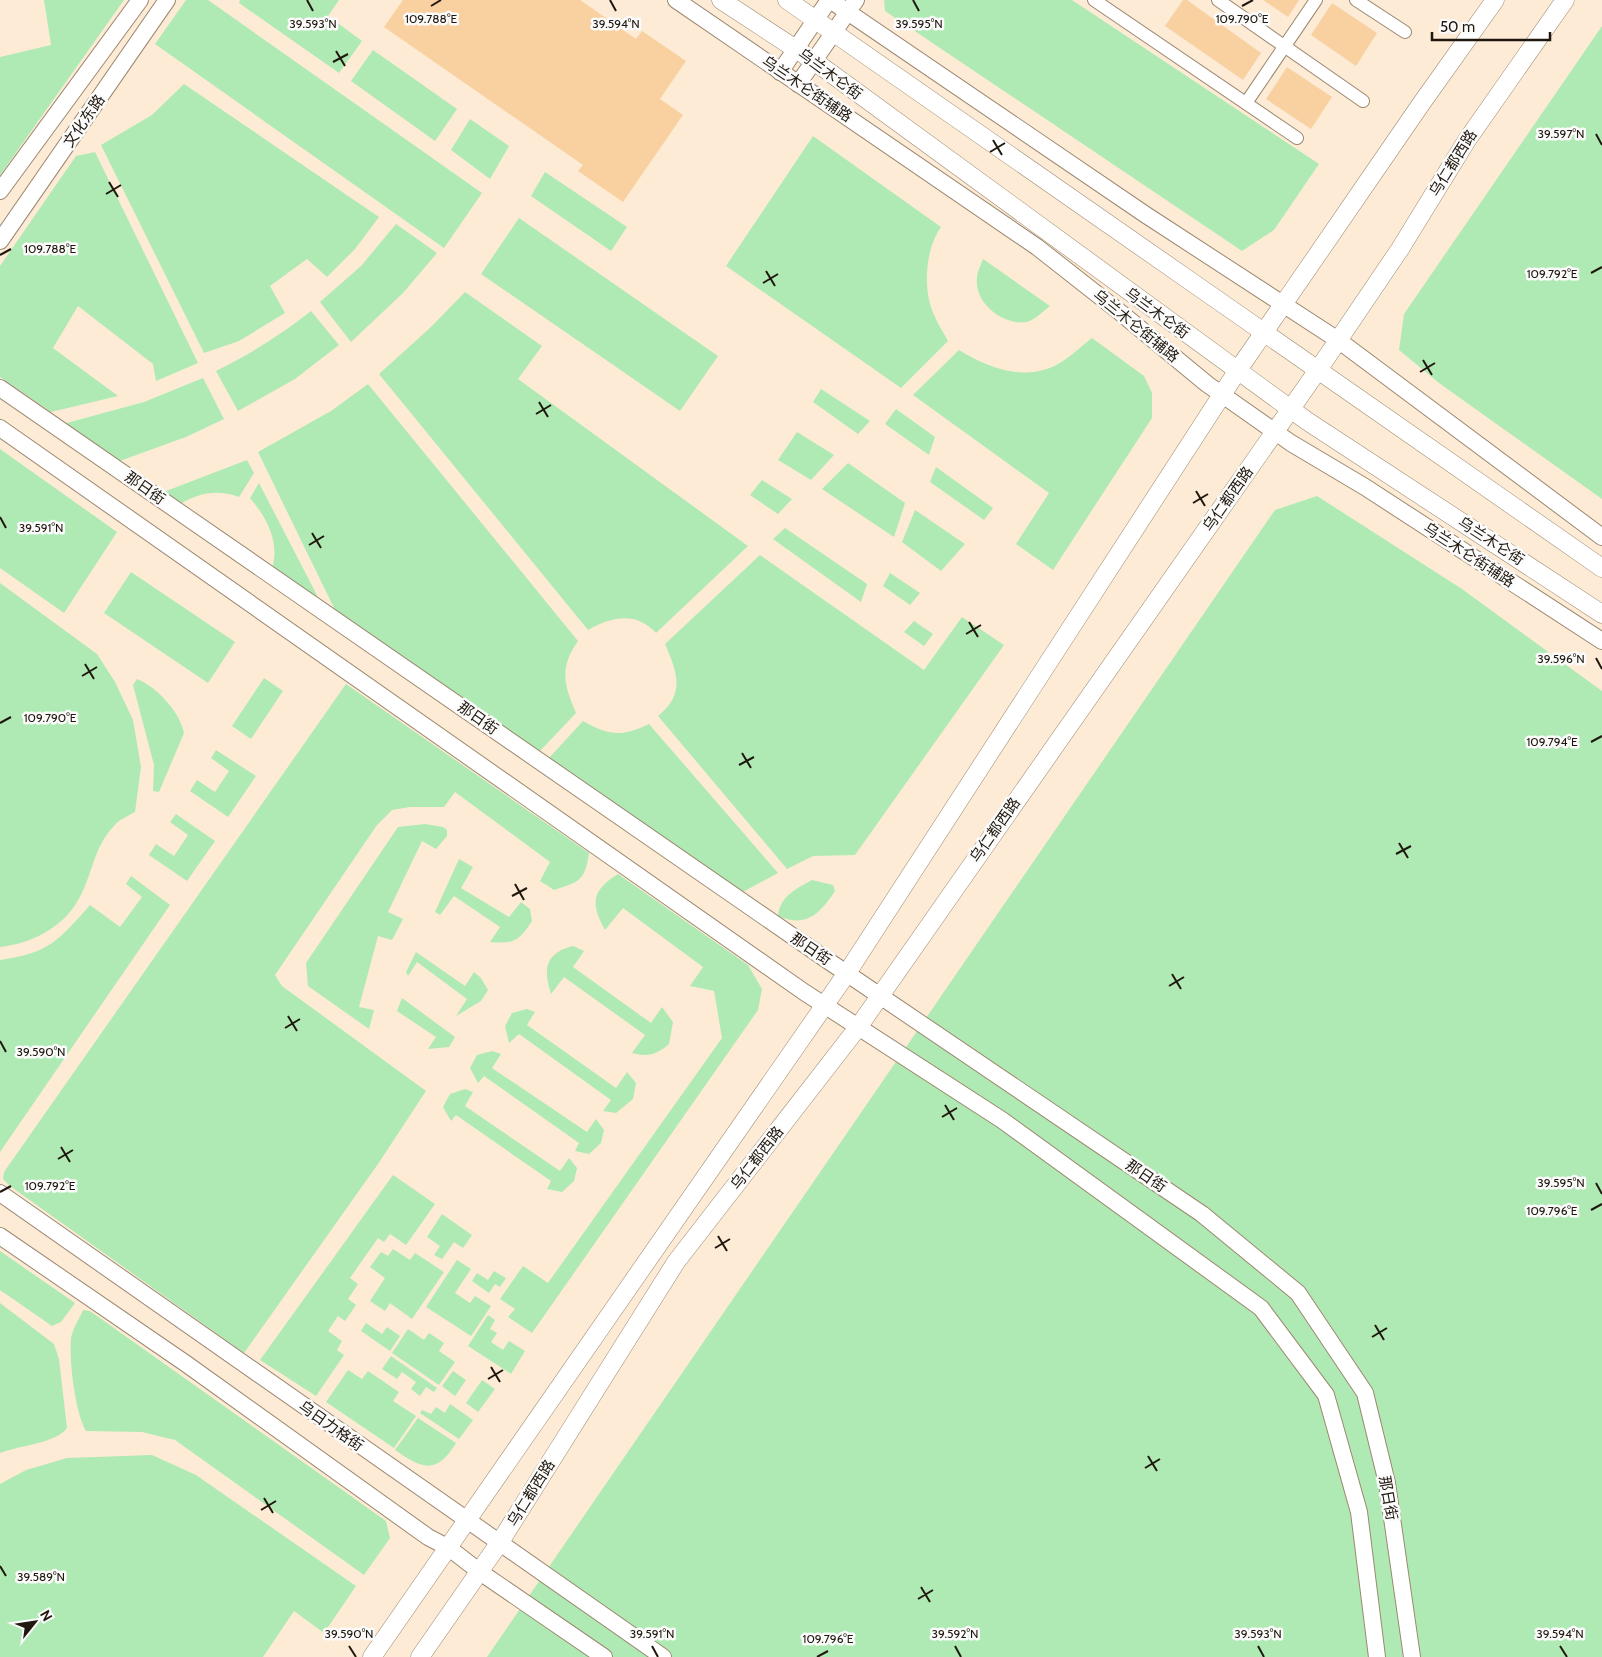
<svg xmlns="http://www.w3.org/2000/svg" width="1602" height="1657" viewBox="0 0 1602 1657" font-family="Cabin,'Noto Sans SC',sans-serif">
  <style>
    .green { fill: #afeab5 }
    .building { fill: #f9d1a0 }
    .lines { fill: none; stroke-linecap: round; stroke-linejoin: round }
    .minor-casing { stroke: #9c886f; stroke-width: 14 }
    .tertiary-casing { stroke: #9c886f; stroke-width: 18 }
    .secondary-casing { stroke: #9c886f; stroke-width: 19 }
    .minor { stroke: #fff; stroke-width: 12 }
    .tertiary { stroke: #fff; stroke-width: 16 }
    .secondary { stroke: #fff; stroke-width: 18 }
    .ticks { fill: none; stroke: #20180e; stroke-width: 2 }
    .labels { text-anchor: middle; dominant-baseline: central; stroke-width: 5; stroke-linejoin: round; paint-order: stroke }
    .street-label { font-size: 15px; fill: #20180e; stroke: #fbfbfb }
    .ticks-label { font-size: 12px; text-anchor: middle; fill: #20180e; stroke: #fbfbfb; stroke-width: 5; stroke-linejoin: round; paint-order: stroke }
  </style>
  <rect width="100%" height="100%" fill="#fdebd6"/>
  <g class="green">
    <polygon points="44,0 124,0 0,175 0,57 51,45"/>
    <polygon points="186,0 208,0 482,193 444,248 155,44"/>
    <polygon points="240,0 339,0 328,16 362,41 339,73 239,3"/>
    <polygon points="884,0 1072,0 1319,164 1274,230 1242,251 885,11"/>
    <polygon points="1602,26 1602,499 1439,383 1399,350 1404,314"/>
    <polygon points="373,50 457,109 435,141 351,81"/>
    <polygon points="184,84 379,217 355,249 327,277 307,259 270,286 285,313 239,341 204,353 101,145 152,115"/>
    <polygon points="470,119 509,146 490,179 451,150"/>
    <path d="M813 136 941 227C925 250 922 291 935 317 938 325 944 333 948 341L901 388 726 266Z"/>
    <polygon points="95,152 198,363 156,381 153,364 78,306 53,348 118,396 51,412 0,377 0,266 76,156"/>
    <polygon points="545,172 627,227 611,251 531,196"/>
    <polygon points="519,218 718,356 680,411 481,274"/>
    <polygon points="396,224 437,253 403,293 351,342 320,302 361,266"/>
    <path d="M983 259 1050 306C1044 311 1034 320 1027 322 1003 326 974 303 977 278 977 272 981 265 983 259Z"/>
    <path d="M465 292 542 346 518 379 748 546 656 633C636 611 611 617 588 630L379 374 431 327Z"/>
    <path d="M311 311 339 345 295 379 238 411 216 371C250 354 281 335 311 311Z"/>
    <path d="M1092 338 1144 376 1152 393V418L1053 570 1016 544 1049 493 913 395 959 350C985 366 1016 379 1047 369 1063 364 1079 348 1092 338Z"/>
    <polygon points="203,378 224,419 186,437 117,462 63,424 144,402"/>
    <path d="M368 384 578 641C559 668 564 685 576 713L539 752 336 612 258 452 331 411Z"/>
    <polygon points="821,389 870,421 858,434 813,402"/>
    <polygon points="896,409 935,437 929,455 885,424"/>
    <polygon points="797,432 834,455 811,480 778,460"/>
    <polygon points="0,449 117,532 64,613 0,568"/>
    <path d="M247 460 254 473 239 497C216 489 199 493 178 505L161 493Z"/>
    <polygon points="848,463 905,503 894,537 822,489"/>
    <polygon points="936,467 993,508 984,520 930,482"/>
    <polygon points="762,480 792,499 778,514 750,495"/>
    <path d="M259 483 322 605 272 569C280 542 267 518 250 498Z"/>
    <polygon points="1317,496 1462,589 1602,691 1602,1657 487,1657 1275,510"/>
    <polygon points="915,510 965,544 941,571 902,542"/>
    <polygon points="785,528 867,584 861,602 773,539"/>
    <path d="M760 555 924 670 962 617 1004 645 855 855 813 856 787 869 658 716C686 694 677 672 665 644Z"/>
    <polygon points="131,572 235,642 208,683 104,613"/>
    <polygon points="890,573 920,593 910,605 883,586"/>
    <path d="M0 583 97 654 115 682 133 720 141 767 135 812C128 816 118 820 113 827 93 848 92 878 77 902 61 929 29 944 0 947Z"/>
    <polygon points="914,621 933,634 924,646 904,632"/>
    <polygon points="264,678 283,691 251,739 232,726"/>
    <path d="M137 679C157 687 180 712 184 733L159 792 153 791 154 765 133 685Z"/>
    <path d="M346 684 589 853C585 881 579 882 554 890L540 881 550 862 455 792 444 807H410L392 810 377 825 275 975 282 986 426 1091 378 1164 244 1353 10 1186 3 1179 4 1172Z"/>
    <path d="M583 721C609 736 622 737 649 724L778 873 741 893 548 759Z"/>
    <polygon points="216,750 256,776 228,817 190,791 197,780 215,792 229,771 211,758"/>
    <polygon points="176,814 215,841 187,881 149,855 156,844 174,856 188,835 170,822"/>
    <polygon points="425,824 443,827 447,830 447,836 436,849 422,841 388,912 403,919 392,940 378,936 359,1007 374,1010 369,1029 308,986 306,963 398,827"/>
    <path d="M459 859 473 867 461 888 509 917 521 902 530 909 532 921C519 941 514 944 490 942L500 927 454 896 440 915 435 912Z"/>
    <path d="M618 874 748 965 762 989 758 1010 532 1333 508 1317 515 1309 500 1299 523 1266 548 1283 722 1038 714 991 690 986 703 967 623 908 605 930C590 903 592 890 618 874Z"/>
    <path d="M131 876 170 905 0 1152V960C49 953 58 941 90 905L120 927 142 897 126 884Z"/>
    <path d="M812 880 833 885 835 891C820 914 806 928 778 916 780 896 796 889 812 880Z"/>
    <path d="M573 946 584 951 573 967 651 1023 662 1007 673 1022 669 1044C656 1055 648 1057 632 1053L645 1035 564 977 551 994C543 969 545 953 573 946Z"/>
    <polygon points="416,952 465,986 474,972 481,978 488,990 481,1001 456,1016 467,999 417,962 408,976 406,972"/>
    <polygon points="402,998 455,1037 449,1047 428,1049 436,1037 397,1011"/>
    <polygon points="527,1009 535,1012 527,1025 616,1088 627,1072 636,1083 633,1099 616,1113 603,1111 611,1100 519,1034 509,1043 505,1026 512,1013"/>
    <polygon points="492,1051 501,1054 492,1068 587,1132 596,1119 604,1130 601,1143 589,1154 575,1151 579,1143 484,1076 478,1083 470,1068 477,1055"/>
    <polygon points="465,1089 473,1092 465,1106 560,1171 569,1158 577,1168 574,1181 562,1192 547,1189 551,1181 456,1115 451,1121 443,1107 450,1094"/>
    <polygon points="393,1175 435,1204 406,1245 390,1234 384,1242 378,1238 350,1278 358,1284 348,1299 356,1305 345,1321 338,1316 328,1331 342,1341 337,1350 344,1355 316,1396 260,1360"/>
    <polygon points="442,1214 472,1235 463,1248 454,1242 442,1259 434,1255 440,1246 427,1237"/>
    <polygon points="393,1249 410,1260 415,1253 444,1272 412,1319 390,1303 385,1311 370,1301 385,1278 370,1267 381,1252 388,1256"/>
    <polygon points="0,1251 75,1303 61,1322 52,1326 0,1290"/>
    <polygon points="457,1260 471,1269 455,1293 470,1303 475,1296 491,1306 471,1336 426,1307"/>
    <polygon points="494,1271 506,1278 500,1287 495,1284 489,1293 472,1281 477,1273 488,1280"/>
    <path d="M0 1303 54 1344 59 1359 67 1428C57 1443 17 1446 0 1453Z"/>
    <path d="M83 1310 90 1311 386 1521 390 1538 364 1575 175 1440 142 1432 86 1431C75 1412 69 1361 71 1339 72 1329 80 1318 83 1310Z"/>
    <polygon points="488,1315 495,1320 490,1329 497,1333 491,1342 503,1350 509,1341 525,1351 511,1374 468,1346"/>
    <polygon points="366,1323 382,1334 387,1327 400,1336 390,1351 361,1331"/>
    <polygon points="408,1329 424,1340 429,1333 444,1343 439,1351 455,1362 439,1385 392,1353"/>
    <polygon points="391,1356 437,1388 434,1392 426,1387 420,1396 411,1389 416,1382 402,1372 397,1379 382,1369"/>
    <polygon points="348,1370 362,1379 368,1371 399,1392 393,1401 416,1416 394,1448 326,1402"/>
    <polygon points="453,1371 466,1380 455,1396 442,1386"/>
    <polygon points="482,1380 495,1389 478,1412 466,1403"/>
    <polygon points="450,1404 473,1420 459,1439 420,1413 422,1410 431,1414 436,1407 445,1413"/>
    <path d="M418 1418 456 1443C437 1475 422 1469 395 1450Z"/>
    <polygon points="152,1455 196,1475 356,1586 324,1633 294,1611 263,1657 0,1657 0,1484 26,1470 67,1458"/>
  </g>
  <g class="building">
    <polygon points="403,0 580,0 636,39 642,31 686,61 660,99 683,115 623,202 578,171 583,165 384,27"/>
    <polygon points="1183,0 1187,0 1261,53 1243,80 1165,26"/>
    <polygon points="1263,0 1299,0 1288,17"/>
    <polygon points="1332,3 1377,33 1356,66 1311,35"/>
    <polygon points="1287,67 1332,97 1311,129 1266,99"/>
  </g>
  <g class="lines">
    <g class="minor-casing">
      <g id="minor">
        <polyline points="1094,0 1297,138"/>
        <polyline points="1218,0 1363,101"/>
        <polyline points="1356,0 1405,32"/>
        <polyline points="1246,103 1316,0"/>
      </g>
    </g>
    <g class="tertiary-casing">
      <g id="tertiary">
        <polyline points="676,0 1037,247 1121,313 1207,384 1291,443 1365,487 1602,641"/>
        <polyline points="830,0 1146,215 1338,340 1602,537"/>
        <polyline points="780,72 829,0"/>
        <polyline points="798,84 856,0"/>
        <polyline points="0,191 140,0"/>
        <polyline points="0,241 167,0"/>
        <polyline points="0,388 827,960 1202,1214 1298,1293 1365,1393 1387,1483 1412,1657"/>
        <polyline points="0,428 804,992 1002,1120 1261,1308 1326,1395 1359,1512 1377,1657"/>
        <polyline points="0,1193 663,1657"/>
        <polyline points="0,1236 185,1363 428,1537 449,1548 480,1572 604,1657"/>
      </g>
    </g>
    <g class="secondary-casing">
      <g id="secondary">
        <polyline points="721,0 814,61 1307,421 1602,614"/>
        <path d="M787 0C1060 188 1329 380 1602 568"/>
        <polyline points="372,1657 847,973 1238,370 1421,104 1495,0"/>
        <polyline points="420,1657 500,1542 676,1262 859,1026 1318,370 1400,249 1467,140 1565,0"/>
      </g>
    </g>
    <use href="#minor" class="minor"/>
    <use href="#tertiary" class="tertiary"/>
    <use href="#secondary" class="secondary"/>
  </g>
  <path class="ticks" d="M307 0 313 11M610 0 616 11M913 0 919 11M431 6 441 0M1242 6 1253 0M336 51 345 66M333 62 348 54M1596 134 1602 145M993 140 1002 155M990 152 1005 143M109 182 118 197M106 194 121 185M0 255 11 249M766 271 775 286M1591 273 1602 267M763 283 778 274M1423 360 1432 375M1420 372 1435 363M539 402 548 417M536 414 551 405M1196 491 1205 506M1193 503 1208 494M0 517 6 528M312 533 321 548M309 545 324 536M969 622 978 637M966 634 981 625M1596 658 1602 669M85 664 94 679M82 676 97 667M0 723 11 717M1591 742 1602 736M742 753 751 768M739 765 754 757M1399 843 1408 858M1396 854 1411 846M515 884 524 900M512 896 527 888M1172 974 1181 989M1169 986 1184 977M288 1016 297 1031M285 1028 300 1019M0 1041 6 1052M945 1105 954 1120M942 1117 957 1108M61 1147 70 1162M58 1159 73 1150M1596 1183 1602 1194M0 1192 11 1186M1591 1210 1602 1204M718 1236 727 1251M715 1248 730 1239M1375 1325 1384 1340M1372 1337 1387 1328M491 1367 500 1382M488 1379 503 1370M1148 1456 1157 1471M1145 1468 1160 1459M264 1498 273 1513M261 1510 276 1501M0 1566 6 1576M921 1587 930 1602M918 1599 933 1590M349 1646 356 1657M652 1646 658 1657M955 1646 961 1657M1258 1646 1264 1657M1560 1646 1567 1657M817 1657 828 1651"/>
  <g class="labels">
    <g class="street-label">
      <text transform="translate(830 74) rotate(36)">乌兰木仑街</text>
      <text transform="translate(807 89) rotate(34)">乌兰木仑街辅路</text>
      <text transform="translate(84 121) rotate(-55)">文化东路</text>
      <text transform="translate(1453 163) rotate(-58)">乌仁都西路</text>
      <text transform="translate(1157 313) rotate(36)">乌兰木仑街</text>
      <text transform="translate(1136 326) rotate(39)">乌兰木仑街辅路</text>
      <text transform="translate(145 488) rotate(35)">那日街</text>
      <text transform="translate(1228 499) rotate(-55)">乌仁都西路</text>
      <text transform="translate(1491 541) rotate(33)">乌兰木仑街</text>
      <text transform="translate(1469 555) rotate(33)">乌兰木仑街辅路</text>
      <text transform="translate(478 718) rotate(35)">那日街</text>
      <text transform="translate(995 830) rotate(-55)">乌仁都西路</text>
      <text transform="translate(811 949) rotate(34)">那日街</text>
      <text transform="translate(757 1158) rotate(-52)">乌仁都西路</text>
      <text transform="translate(1146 1176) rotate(34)">那日街</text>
      <text transform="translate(331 1426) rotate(35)">乌日力格街</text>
      <text transform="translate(531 1493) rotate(-58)">乌仁都西路</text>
      <text transform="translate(1388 1498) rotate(80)">那日街</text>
    </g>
  </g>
  <g class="ticks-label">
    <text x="431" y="23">109.788°E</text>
    <text x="1242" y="23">109.790°E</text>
    <text x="313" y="28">39.593°N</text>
    <text x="616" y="28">39.594°N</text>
    <text x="919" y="28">39.595°N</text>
    <text x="1561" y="138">39.597°N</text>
    <text x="50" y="253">109.788°E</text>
    <text x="1552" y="278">109.792°E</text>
    <text x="41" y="532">39.591°N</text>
    <text x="1561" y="663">39.596°N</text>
    <text x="50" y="722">109.790°E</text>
    <text x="1552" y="746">109.794°E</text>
    <text x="41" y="1056">39.590°N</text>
    <text x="1561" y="1187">39.595°N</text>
    <text x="50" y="1190">109.792°E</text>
    <text x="1552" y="1215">109.796°E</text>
    <text x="41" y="1581">39.589°N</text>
    <text x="349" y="1638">39.590°N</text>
    <text x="652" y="1638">39.591°N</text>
    <text x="955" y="1638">39.592°N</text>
    <text x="1258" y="1638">39.593°N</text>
    <text x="1560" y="1638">39.594°N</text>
    <text x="828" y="1643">109.796°E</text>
  </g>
  <g transform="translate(35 1622) rotate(60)" stroke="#fbfbfb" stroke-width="4" paint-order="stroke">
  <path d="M0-4L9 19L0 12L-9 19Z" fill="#20180e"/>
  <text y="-8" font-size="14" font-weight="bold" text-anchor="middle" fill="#20180e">N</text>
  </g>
  <path d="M1432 32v8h118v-8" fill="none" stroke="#20180e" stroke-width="2.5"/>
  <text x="1440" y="32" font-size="15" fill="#20180e" stroke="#fbfbfb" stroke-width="4" paint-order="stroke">50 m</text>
</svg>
